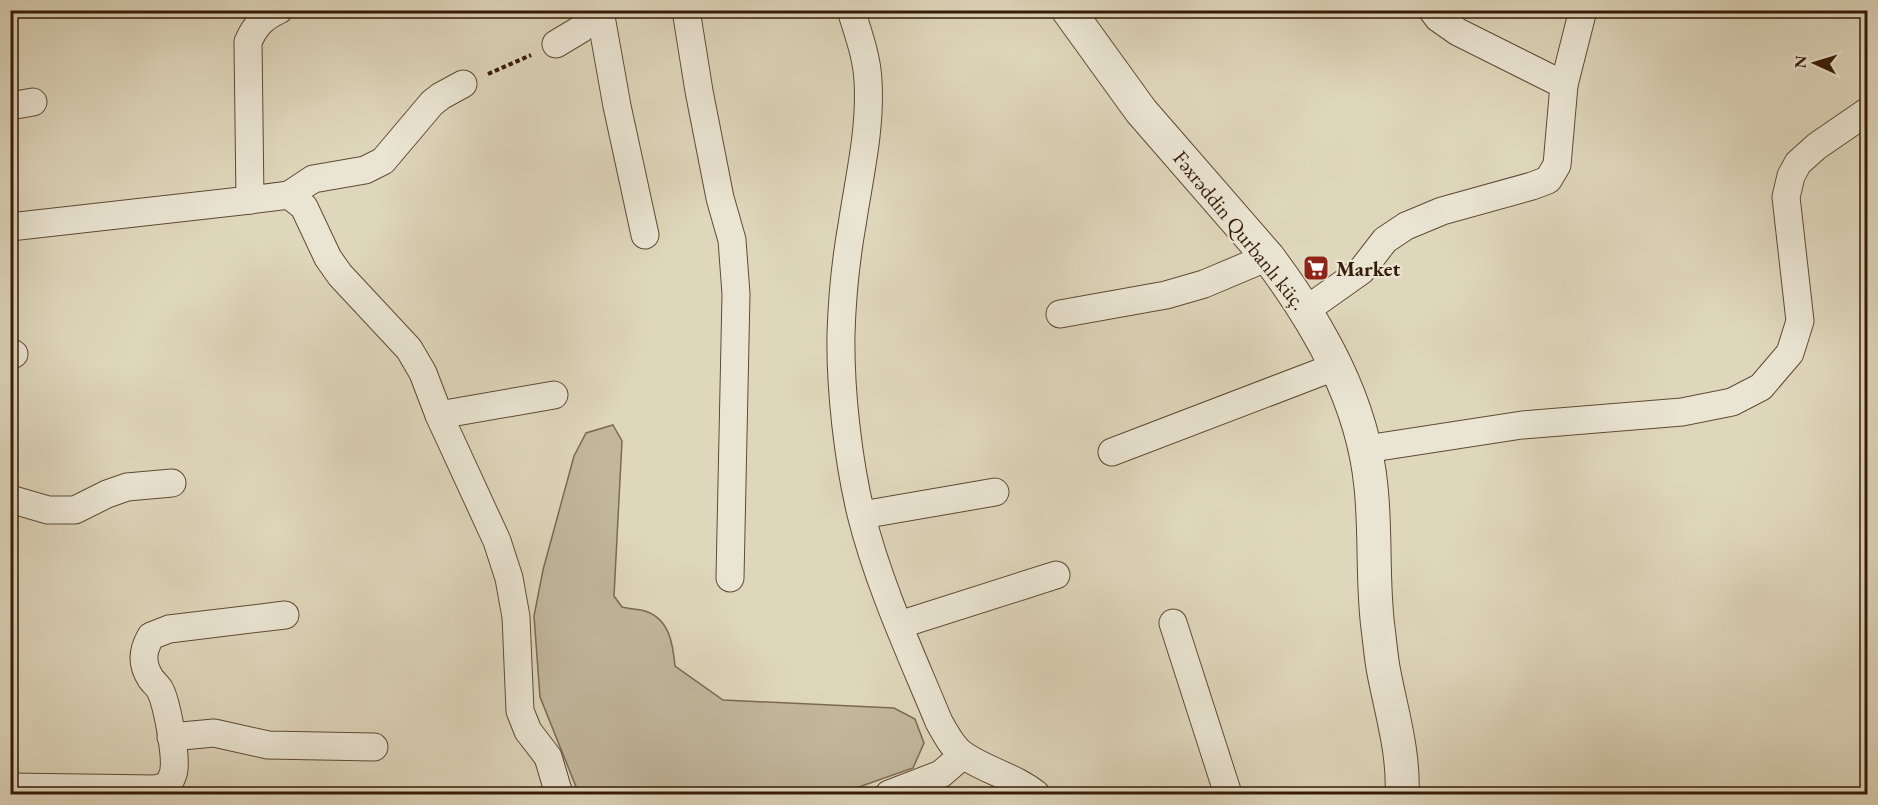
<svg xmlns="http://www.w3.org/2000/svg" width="1878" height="805" viewBox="0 0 1878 805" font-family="'EB Garamond',serif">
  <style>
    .green { fill: #c2b79d; stroke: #7c6952; stroke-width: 1.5 }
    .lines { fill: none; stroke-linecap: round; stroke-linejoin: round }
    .minor-casing { stroke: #604a34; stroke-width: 29 }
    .tertiary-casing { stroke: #604a34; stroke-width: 35 }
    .path { stroke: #361b06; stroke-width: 4; stroke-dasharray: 4.5 3; stroke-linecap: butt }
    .minor { stroke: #eae5d3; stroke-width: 27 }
    .tertiary { stroke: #eae5d3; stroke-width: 33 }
    .labels { text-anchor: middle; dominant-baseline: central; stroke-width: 4.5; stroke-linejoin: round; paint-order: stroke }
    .street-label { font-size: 21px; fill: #361b06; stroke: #eae5d3 }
    .poi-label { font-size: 21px; font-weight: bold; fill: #361b06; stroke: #eae5d3; text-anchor: start }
  </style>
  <rect width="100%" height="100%" fill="#dfd7bc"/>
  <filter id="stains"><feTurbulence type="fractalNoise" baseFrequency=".00333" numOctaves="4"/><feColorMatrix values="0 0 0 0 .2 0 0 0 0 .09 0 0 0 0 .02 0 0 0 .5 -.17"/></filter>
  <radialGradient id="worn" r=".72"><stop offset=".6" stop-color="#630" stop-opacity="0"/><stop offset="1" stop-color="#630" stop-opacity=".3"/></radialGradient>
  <path class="green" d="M613 425 622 441 614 596 622 607C630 609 638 609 645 611 670 619 673 645 675 666L723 700 894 708 915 719 924 743 913 768 839 794H579L540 697 534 616 543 570 574 456 586 433Z"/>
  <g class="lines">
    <g class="minor-casing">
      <g id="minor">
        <polyline points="686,10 699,91 720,198 732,240 736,294 730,578"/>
        <path d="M851 10C858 33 867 57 868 81 871 129 859 178 852 225 846 259 842 300 841 334 840 389 848 460 861 514 879 586 911 654 939 722 946 734 953 749 965 756 987 771 1015 777 1036 794"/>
        <polyline points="1432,10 1438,18 1458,32 1564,85"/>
        <polyline points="600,11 617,106 645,235"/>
        <polyline points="556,44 581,29 600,11"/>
        <polyline points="10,106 33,102"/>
        <polyline points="289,195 313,179 365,170 383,161 432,103 441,96 463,84"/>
        <polyline points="250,200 289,195 304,207 328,258 340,275 409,349 423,373 439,415 497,541 509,578 516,617 520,711 528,731 548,757 559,794"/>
        <path d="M10 227 250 200 248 42C255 26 262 18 279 10"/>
        <polyline points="1306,310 1361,271 1385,240 1406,226 1442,211 1532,186 1548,180 1557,165 1564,85 1583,10"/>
        <polyline points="1060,314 1166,295 1204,284 1268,257"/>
        <polyline points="10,354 14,354"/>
        <polyline points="439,415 554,395"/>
        <polyline points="1366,449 1522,425 1682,412 1732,402 1761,387 1790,353 1800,321 1786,197 1791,176 1798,163 1817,146 1868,111"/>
        <polyline points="1112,452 1337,366"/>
        <polyline points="10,499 48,510 75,510 107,494 127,487 172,483"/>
        <polyline points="862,515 995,492"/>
        <polyline points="1173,623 1228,794"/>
        <polyline points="899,625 1056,575"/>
        <polyline points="171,737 214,733 268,745 374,747"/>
        <path d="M10 787 155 789 168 786C170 780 174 775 174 769 176 754 167 703 160 690 158 686 154 683 151 679 141 664 142 651 151 636L169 629 285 615"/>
        <polyline points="889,794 941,774 963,755"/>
      </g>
    </g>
    <g class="tertiary-casing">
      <path id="tertiary" d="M1068 10 1141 111 1268 257C1319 325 1363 402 1371 487 1376 534 1372 581 1378 628 1380 643 1381 658 1384 673 1392 714 1404 753 1402 794"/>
    </g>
    <polyline class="path" points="488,74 531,55"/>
    <use href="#minor" class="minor"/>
    <use href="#tertiary" class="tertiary"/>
  </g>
  <defs>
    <g id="supermarket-square" transform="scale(1.35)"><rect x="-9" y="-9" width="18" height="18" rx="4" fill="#8f2418" stroke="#eae5d3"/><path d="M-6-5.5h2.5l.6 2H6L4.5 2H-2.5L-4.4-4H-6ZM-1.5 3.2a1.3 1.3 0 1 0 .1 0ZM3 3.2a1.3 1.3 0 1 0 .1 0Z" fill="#fff"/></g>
  </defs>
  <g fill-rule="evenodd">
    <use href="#supermarket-square" x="1316" y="268"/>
  </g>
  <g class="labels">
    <g class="street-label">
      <text transform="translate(1240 230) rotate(51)">Fəxrəddin Qurbanlı küç.</text>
    </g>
    <g class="poi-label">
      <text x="1336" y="268">Market</text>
    </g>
  </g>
  <rect width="1878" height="805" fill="none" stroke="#dfd7bc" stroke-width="36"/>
  <rect x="12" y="12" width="1854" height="781" fill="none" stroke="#361b06" stroke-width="3"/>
  <rect x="18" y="18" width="1842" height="769" fill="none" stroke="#361b06" stroke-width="1.5"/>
  <g transform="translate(1815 63) rotate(274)" stroke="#eae5d3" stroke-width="4.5" paint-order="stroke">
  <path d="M0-4.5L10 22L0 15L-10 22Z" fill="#361b06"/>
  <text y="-9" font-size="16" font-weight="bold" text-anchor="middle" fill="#361b06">N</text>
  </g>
  <rect width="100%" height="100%" filter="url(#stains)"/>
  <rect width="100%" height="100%" fill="url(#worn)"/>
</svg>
